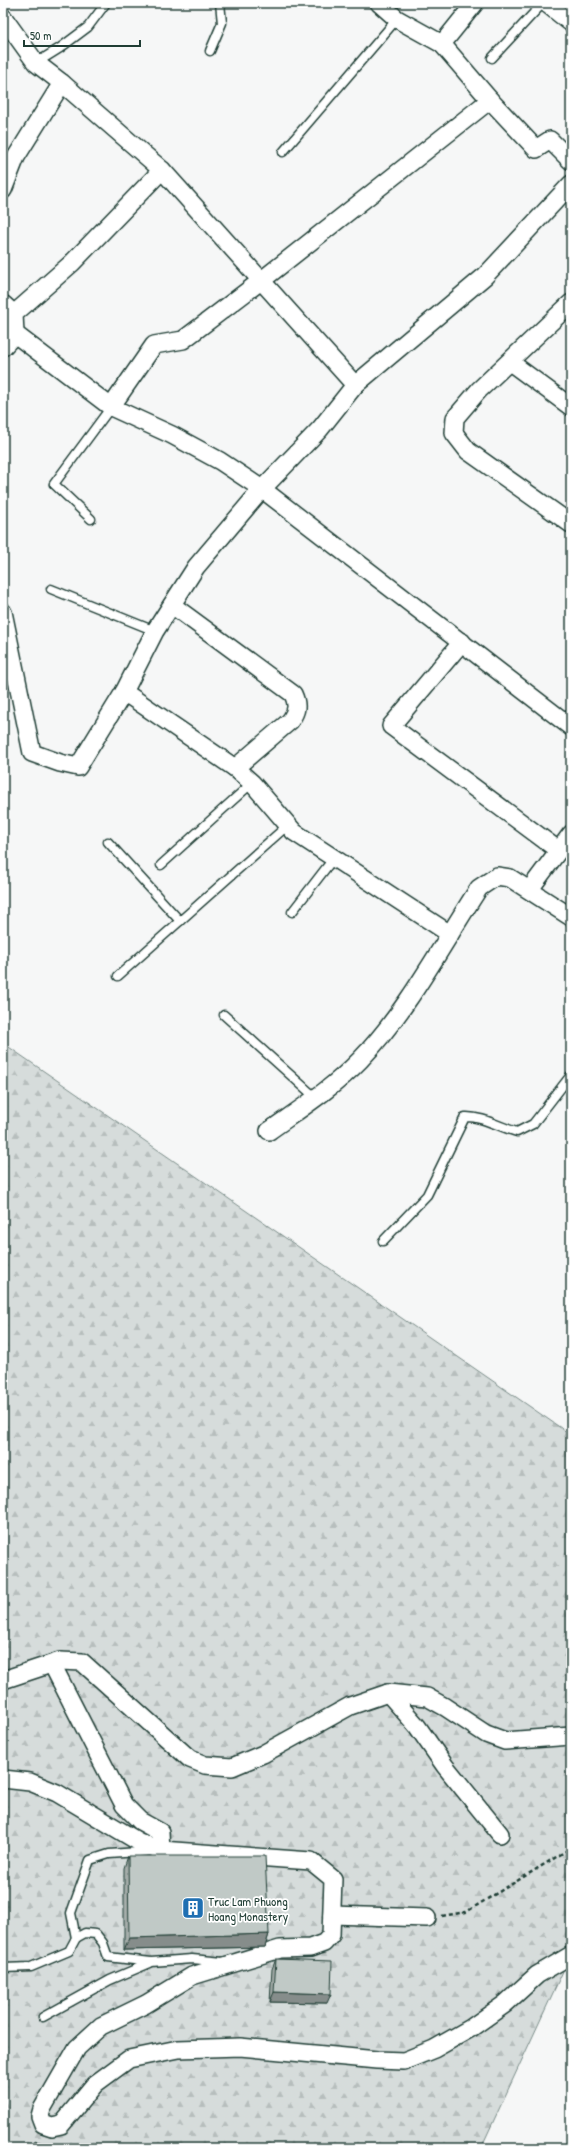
<svg xmlns="http://www.w3.org/2000/svg" width="574" height="2151" viewBox="0 0 574 2151" font-family="'Patrick Hand',sans-serif">
  <style>
    .forest { fill: url(#forest-firs); stroke: #7a8c88 }
    .lines { fill: none; stroke-linecap: round; stroke-linejoin: round }
    .service-casing { stroke: #1f3d34; stroke-width: 11 }
    .minor-casing { stroke: #1f3d34; stroke-width: 20 }
    .path { stroke: #1f3d34; stroke-width: 2.5; stroke-dasharray: 4 3; stroke-linecap: butt }
    .service { stroke: #fff; stroke-width: 8 }
    .minor { stroke: #fff; stroke-width: 17 }
    .wall { fill: #a5adaa; stroke: #1f3d34 }
    .shaded-wall { fill: #868d8b; stroke: #1f3d34 }
    .building { fill: #c0c9c6; stroke: #1f3d34 }
    .labels { text-anchor: middle; dominant-baseline: central; stroke-width: 3.5; stroke-linejoin: round; paint-order: stroke }
    .poi-label { font-size: 13px; fill: #1f3d34; stroke: #fff; text-anchor: start }
  </style>
  <defs>
    <pattern id="forest-firs" width="22" height="20" patternUnits="userSpaceOnUse"><rect width="22" height="20" fill="#d6dcdb"/><path d="M5 1l3.5 6h-7zM16 11l3.5 6h-7z" fill="#b7bebd"/></pattern>
  </defs>
  <rect width="100%" height="100%" fill="#f6f7f7"/>
  <filter id="ink" filterUnits="userSpaceOnUse"><feTurbulence type="fractalNoise" baseFrequency=".025" numOctaves="2"/><feDisplacementMap in="SourceGraphic" scale="8" xChannelSelector="R" yChannelSelector="G"/><feConvolveMatrix kernelMatrix="1 2 1 2 8 2 1 2 1" color-interpolation-filters="sRGB"/></filter>
  <g filter="url(#ink)">
    <polygon class="forest" points="3,1043 571,1435 571,1954 481,2148 3,2148"/>
    <g class="lines">
      <g class="service-casing">
        <g id="service">
          <polyline points="210,51 222,23 220,3"/>
          <polyline points="492,58 543,3"/>
          <polyline points="36,63 60,48 88,27 106,3"/>
          <polyline points="283,152 397,19"/>
          <polyline points="91,519 54,484 111,407"/>
          <polyline points="51,589 155,631"/>
          <polyline points="108,842 180,921"/>
          <polyline points="161,865 252,783"/>
          <polyline points="292,912 333,859"/>
          <polyline points="118,976 288,825"/>
          <polyline points="224,1015 316,1098"/>
          <path d="M383 1241 427 1195 465 1117C481 1116 500 1127 517 1132L533 1124 571 1075"/>
          <polyline points="76,1938 71,1913 90,1860 109,1854 153,1851"/>
          <polyline points="3,1968 31,1967 69,1951 76,1938 85,1933 96,1934 103,1943 108,1957 151,1962 192,1959 223,1962"/>
          <polyline points="43,2017 110,1980 150,1963"/>
        </g>
      </g>
      <g class="minor-casing">
        <g id="minor">
          <polyline points="379,3 397,19 442,44"/>
          <polyline points="546,3 571,23"/>
          <polyline points="3,17 36,63 62,83 162,170 355,385"/>
          <polyline points="490,100 536,149 550,140 571,161"/>
          <polyline points="3,190 16,157 62,83"/>
          <polyline points="571,303 479,390 455,418 454,433 468,451 571,524"/>
          <polyline points="3,304 14,314"/>
          <polyline points="15,334 111,407 172,435 220,461 262,489 571,727"/>
          <polyline points="3,347 15,334 14,314 72,263 162,170"/>
          <polyline points="510,362 571,407"/>
          <polyline points="111,407 154,345 183,340 262,280 490,100 442,44 475,3"/>
          <path d="M172 605 293 694C298 705 297 711 290 721L235 768"/>
          <polyline points="3,612 32,753 60,763 78,767 124,692"/>
          <polyline points="462,642 391,726 558,850"/>
          <polyline points="530,889 571,834"/>
          <polyline points="450,934 294,832 252,783 235,768 124,692 155,631 196,567 262,489 320,429 355,385 485,276 571,184"/>
          <path d="M269 1131C300 1109 333 1088 360 1060 408 1010 441 946 479 888L497 876 510 878 571 917"/>
          <polyline points="52,1664 124,1805 140,1821 160,1832 161,1850"/>
          <polyline points="3,1680 60,1661 82,1662 190,1759 205,1765 232,1767 263,1754 350,1706 388,1693 427,1697 445,1707 486,1734 505,1741 571,1736"/>
          <polyline points="388,1693 417,1726 445,1766 500,1834"/>
          <polyline points="3,1779 30,1782 57,1793 139,1842 161,1850 311,1861 333,1879 331,1935 324,1943 310,1948 280,1949 192,1976 146,2004 101,2026 77,2048 42,2109 40,2116 43,2124 52,2127 61,2125 95,2084 129,2059 178,2049 240,2047 377,2060 404,2061 434,2049 471,2028 505,2004 537,1975 571,1955"/>
          <polyline points="332,1915 427,1918"/>
        </g>
      </g>
      <polyline class="path" points="442,1916 466,1912 571,1848"/>
      <use href="#service" class="service"/>
      <use href="#minor" class="minor"/>
    </g>
    <g class="wall">
      <polygon points="128,1856 269,1934 265,1947 124,1950 124,1868"/>
      <polygon points="276,1959 327,2003 270,2002 272,1969"/>
    </g>
    <g class="shaded-wall">
      <polygon points="269,1934 265,1947 124,1950 129,1938"/>
      <polygon points="274,1992 331,1994 327,2003 270,2002"/>
    </g>
    <g class="building">
      <polygon points="128,1856 265,1856 269,1934 129,1938"/>
      <polygon points="276,1959 332,1961 331,1994 274,1992"/>
      <polygon points="34,2141 49,2144 48,2148 33,2148"/>
    </g>
  </g>
  <defs>
    <g id="building-square" transform="scale(1.15)"><rect x="-9" y="-9" width="18" height="18" rx="4" fill="#1f6fb2" stroke="#fff"/><path d="M-4-6H4V6H1V3H-1V6H-4ZM-2.5-4.3h1.7v1.8h-1.7ZM.8-4.3h1.7v1.8H.8ZM-2.5-1h1.7V.8h-1.7ZM.8-1h1.7V.8H.8Z" fill="#fff"/></g>
  </defs>
  <g fill-rule="evenodd">
    <use href="#building-square" x="193" y="1908"/>
  </g>
  <g class="labels">
    <g class="poi-label">
      <text x="208" y="1901">Truc Lam Phuong<tspan x="208" dy="15">Hoang Monastery</tspan></text>
    </g>
  </g>
  <rect width="574" height="2151" fill="none" stroke="#fff" stroke-width="16"/>
  <rect x="8" y="8" width="558" height="2135" fill="none" stroke="#1f3d34" stroke-width="1.5" filter="url(#ink)"/>
  <path d="M24 40v6h116v-6" fill="none" stroke="#1f3d34" stroke-width="2"/>
  <text x="30" y="40" font-size="12" fill="#1f3d34" stroke="#ffffff" stroke-width="3" paint-order="stroke">50 m</text>
</svg>
